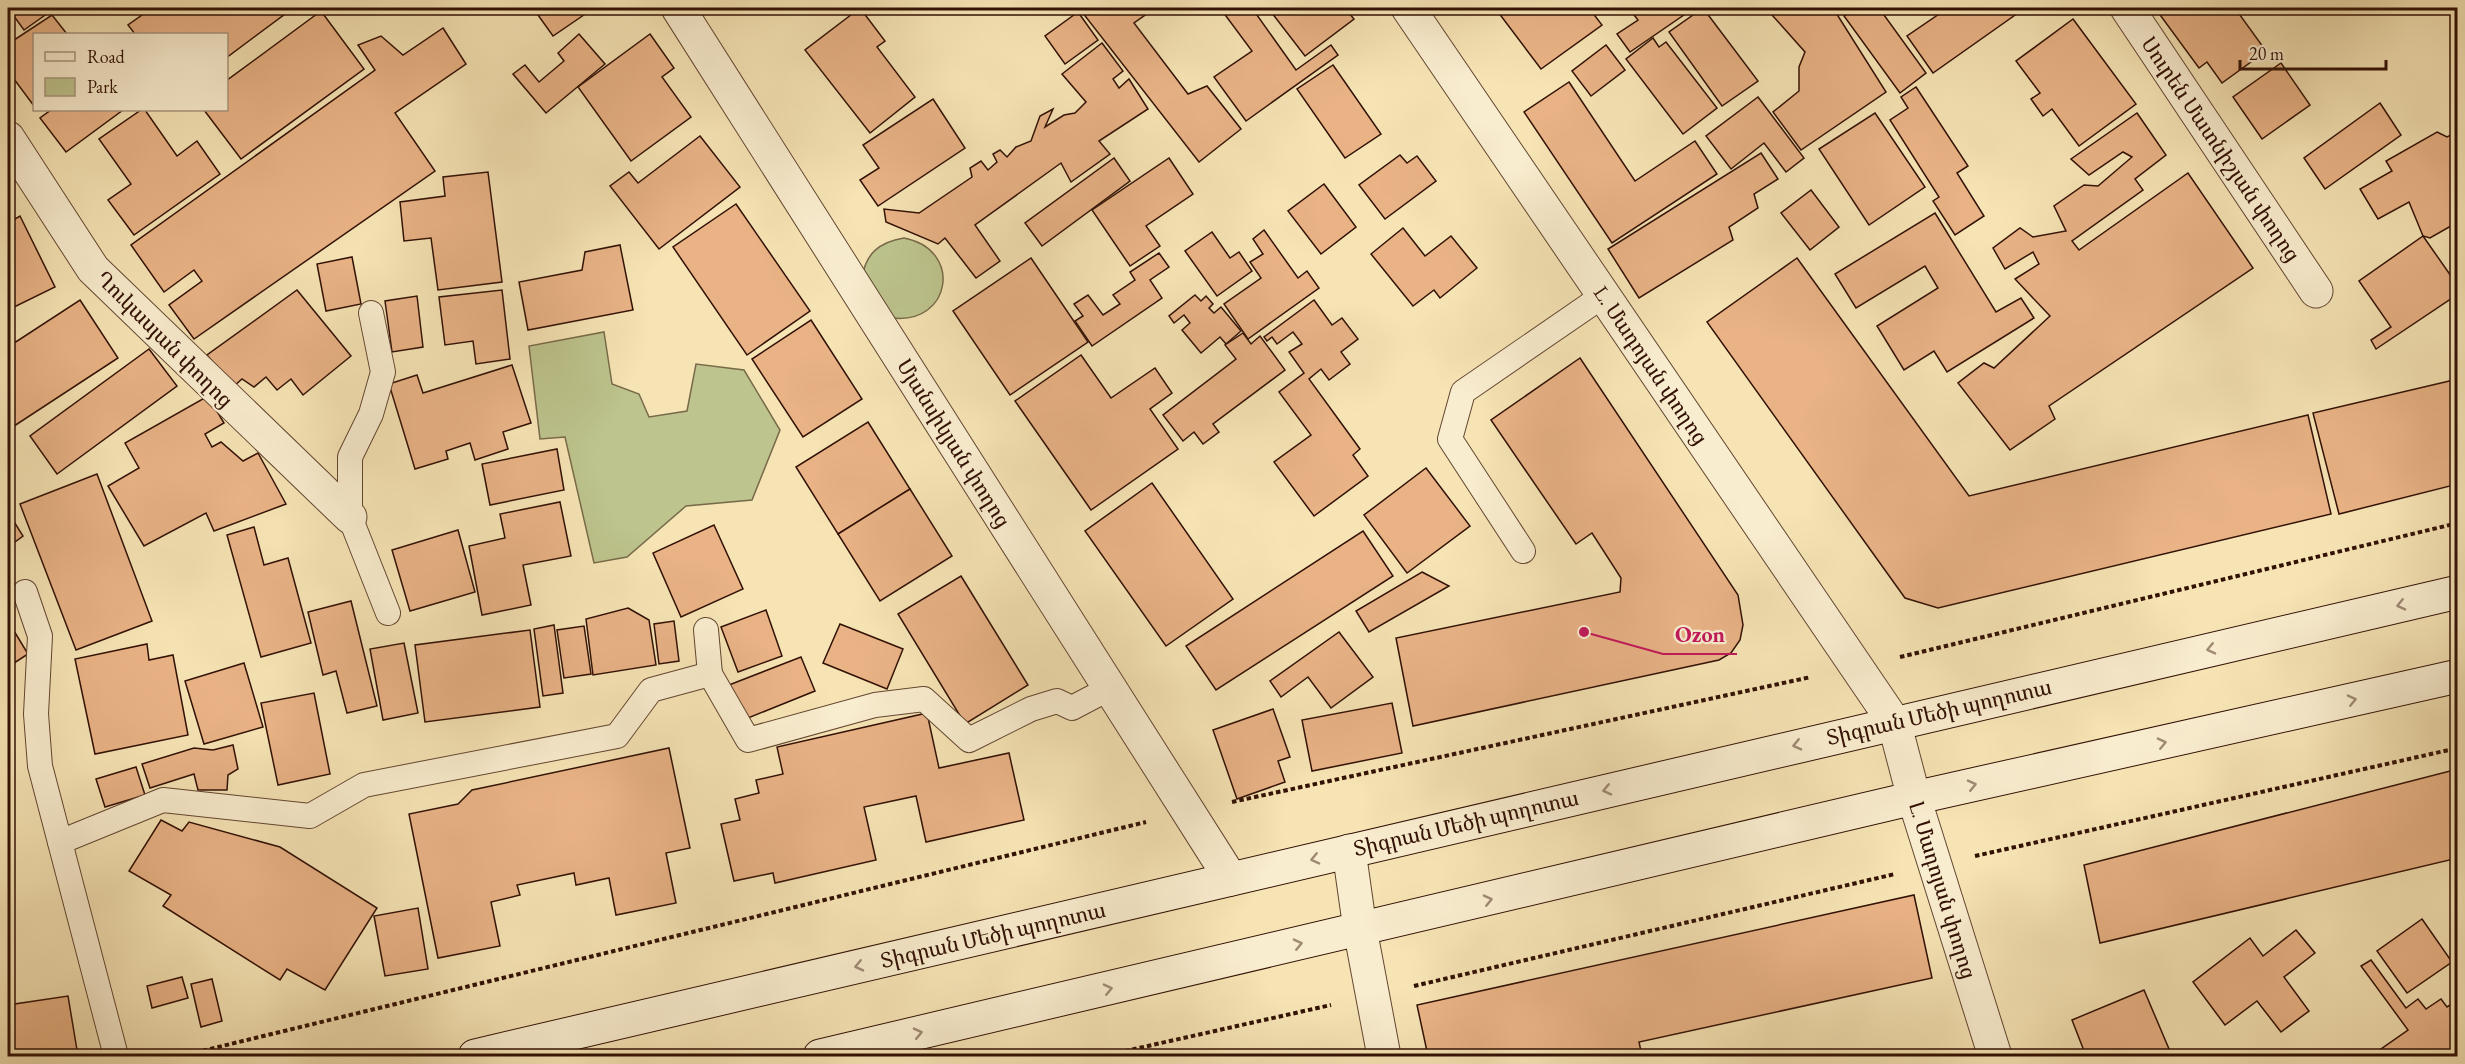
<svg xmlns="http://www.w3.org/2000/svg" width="2465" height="1064" viewBox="0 0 2465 1064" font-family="'EB Garamond','Noto Serif Armenian',serif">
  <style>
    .green { fill: #bdc48d; stroke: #786a49; stroke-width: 1.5 }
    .building { fill: #e9b386; stroke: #321105; stroke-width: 1.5 }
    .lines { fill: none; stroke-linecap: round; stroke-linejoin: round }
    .lane-casing { stroke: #634631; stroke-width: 26 }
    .street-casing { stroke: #634631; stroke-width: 35 }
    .secondary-casing { stroke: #321105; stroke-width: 35 }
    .path { stroke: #321105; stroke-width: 4; stroke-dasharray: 4.5 3; stroke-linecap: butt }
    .lane { stroke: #f9edcf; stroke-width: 24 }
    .street { stroke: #f9edcf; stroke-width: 33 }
    .secondary { stroke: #f9edcf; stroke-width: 33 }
    .oneway { stroke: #9f8a74 }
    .labels { text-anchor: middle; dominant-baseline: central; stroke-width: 4.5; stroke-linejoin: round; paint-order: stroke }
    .street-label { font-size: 21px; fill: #321105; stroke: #f9edcf }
    .leader { fill: none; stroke: #c2185b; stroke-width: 2 }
    .callout-dot { fill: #c2185b; stroke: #f9edcf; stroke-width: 2 }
    .callout-label { font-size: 22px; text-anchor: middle; font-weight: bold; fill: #c2185b; stroke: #f9edcf; stroke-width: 4.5; stroke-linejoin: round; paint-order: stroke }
  </style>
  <rect width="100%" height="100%" fill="#f6e4b5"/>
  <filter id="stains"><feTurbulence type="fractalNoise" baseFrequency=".00333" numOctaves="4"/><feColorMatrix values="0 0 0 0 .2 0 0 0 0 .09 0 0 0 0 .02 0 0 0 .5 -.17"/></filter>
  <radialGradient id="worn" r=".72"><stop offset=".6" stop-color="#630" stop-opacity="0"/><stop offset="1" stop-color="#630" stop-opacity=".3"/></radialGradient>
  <g class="green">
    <path d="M904 238C963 249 952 325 892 318L862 279C865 254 879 242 904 238Z"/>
    <polygon points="604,332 612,384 639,394 649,417 687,411 696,364 744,370 780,430 752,500 686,506 627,557 594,563 565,437 540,439 529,346"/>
  </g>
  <g class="building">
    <polygon points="8,8 55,8 24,30"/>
    <polygon points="152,8 280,8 285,14 226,58 226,34 135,34 128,25"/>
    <polygon points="533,8 594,8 553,36"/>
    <polygon points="860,8 885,41 877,47 915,97 870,133 805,50"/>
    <polygon points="1088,8 1144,8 1148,13 1134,23 1188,94 1207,86 1241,129 1199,162 1082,12"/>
    <polygon points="1220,8 1252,8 1296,70 1331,45 1338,55 1246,121 1214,77 1252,51"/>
    <polygon points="1268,8 1345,8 1354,19 1305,56"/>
    <polygon points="1495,8 1589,8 1602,25 1541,69"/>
    <polygon points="1619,8 1694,8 1630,52 1617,34 1638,20 1631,11 1623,14"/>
    <polygon points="1703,8 1758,81 1722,106 1669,32"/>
    <polygon points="1785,8 1833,8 1886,92 1801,150 1773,112 1799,91 1799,67 1805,52 1772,15"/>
    <polygon points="1856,8 1879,8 1926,73 1900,93 1844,16"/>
    <polygon points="1948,8 2025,8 1933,73 1907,36"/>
    <polygon points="2155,8 2242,8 2237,11 2266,51 2222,83 2207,62 2199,68"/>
    <polygon points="321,11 364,69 241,159 204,110 226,110 226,81"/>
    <polygon points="1078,12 1098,40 1065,64 1045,36"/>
    <polygon points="52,15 67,34 34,34 34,106 8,71 8,44"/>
    <polygon points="2073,19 2136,104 2079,146 2052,109 2043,116 2031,99 2040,93 2016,61"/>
    <polygon points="443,28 466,64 395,113 435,171 194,339 169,305 202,281 194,270 164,292 131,245 375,70 358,45 381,36 403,55"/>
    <polygon points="579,34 605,64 546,113 513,74 525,65 539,82 564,61 558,53"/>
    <polygon points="650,34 674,68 662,77 691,117 631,161 578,87"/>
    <polygon points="1653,38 1659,47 1666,42 1717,108 1683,134 1626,59"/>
    <polygon points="1102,43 1123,71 1113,79 1119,88 1129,79 1148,109 1099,141 1110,154 1071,182 1061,163 975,225 1000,261 976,278 945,238 938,244 886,222 884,209 919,213 972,177 970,168 981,161 988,170 997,162 993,154 1000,150 1007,157 1016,147 1031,141 1040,116 1053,109 1045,127 1064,115 1075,113 1086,102 1062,74"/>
    <polygon points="1606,45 1625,70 1591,96 1572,71"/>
    <polygon points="2281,63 2310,105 2262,139 2233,97"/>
    <polygon points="1333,65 1381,134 1345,158 1297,89"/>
    <polygon points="1569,82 1635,181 1695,141 1717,174 1612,243 1524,112"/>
    <polygon points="1916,87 1968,166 1957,173 1984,216 1955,235 1933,201 1939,197 1890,120 1908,108 1901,97"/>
    <polygon points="1758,97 1804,158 1786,172 1764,143 1731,169 1706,136"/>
    <polygon points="933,99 965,148 878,206 860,180 879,168 863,145"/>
    <polygon points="2380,103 2401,135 2325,189 2304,158"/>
    <polygon points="51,110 123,110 66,152 40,118"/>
    <polygon points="141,110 145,110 177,156 197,141 220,174 134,235 108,200 131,184 99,139"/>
    <polygon points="1875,113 1925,187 1869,225 1819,149"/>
    <polygon points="2137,113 2166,155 2135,179 2143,190 2072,241 2079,250 2188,173 2253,268 2049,406 2055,419 2010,450 1958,383 1984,363 1994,368 2050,316 2015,279 2039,264 2033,252 2005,269 1993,248 2020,228 2033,237 2066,231 2054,206 2084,185 2098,186 2132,157 2123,152 2089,175 2071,159"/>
    <polygon points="2437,132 2447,137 2455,133 2458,138 2458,222 2430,238 2423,236 2409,202 2378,219 2360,189 2392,171 2386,161"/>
    <polygon points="700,136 740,187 659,249 610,186 629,172 638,183"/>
    <polygon points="1761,153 1778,179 1754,194 1758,208 1729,227 1733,240 1639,298 1608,249"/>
    <polygon points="1400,155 1407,163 1417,156 1436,181 1385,219 1359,185"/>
    <polygon points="1114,158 1130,181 1042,246 1025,223"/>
    <polygon points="1169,158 1193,194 1146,226 1160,246 1130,266 1092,210"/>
    <polygon points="488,172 502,282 438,290 431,238 404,241 400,202 445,196 443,177"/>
    <polygon points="1324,184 1356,227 1321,254 1288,211"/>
    <polygon points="1811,190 1839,227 1810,250 1781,213"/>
    <polygon points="736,204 810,311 747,355 673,247"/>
    <polygon points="1935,213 1996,312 2021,298 2034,318 1947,372 1934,351 1904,370 1877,326 1938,288 1925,266 1856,308 1835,274"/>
    <polygon points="20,216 55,287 8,310 8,223"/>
    <polygon points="1403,228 1425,256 1451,236 1477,268 1440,298 1434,290 1413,306 1371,254"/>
    <polygon points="1264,230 1298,278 1307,271 1319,288 1248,339 1224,304 1261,278 1250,262 1263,254 1253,239"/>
    <polygon points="1212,232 1230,258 1239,252 1252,271 1217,296 1185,251"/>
    <polygon points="2423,236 2458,286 2458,294 2376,349 2371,340 2391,327 2359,281"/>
    <polygon points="620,245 633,310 528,330 519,282 582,270 585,252"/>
    <polygon points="1159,253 1169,267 1150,280 1162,298 1092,346 1075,321 1083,316 1074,304 1088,295 1103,315 1120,304 1113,295 1135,280 1130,272"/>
    <polygon points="352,257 361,304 326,311 317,264"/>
    <polygon points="1031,258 1088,342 1010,395 953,311"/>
    <polygon points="1797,258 1969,496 2308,415 2331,514 1938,608 1905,598 1707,322"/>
    <polygon points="297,290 351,356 303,395 291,379 277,390 266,377 254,387 242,379 233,387 207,355"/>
    <polygon points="502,290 510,359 476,364 473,341 445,345 439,297"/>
    <polygon points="1195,295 1201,301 1206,296 1213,304 1209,308 1214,313 1221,307 1241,331 1226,344 1220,337 1201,353 1182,330 1190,323 1184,315 1174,323 1169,316"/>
    <polygon points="417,296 423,347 392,352 385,301"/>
    <polygon points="80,300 118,358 8,430 8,347"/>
    <polygon points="1314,300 1332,325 1342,318 1358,339 1341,352 1350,364 1329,380 1321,369 1309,379 1360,449 1353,455 1368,476 1314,516 1274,462 1311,435 1279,392 1304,373 1289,352 1302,344 1293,332 1277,344 1272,337 1267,341 1264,337"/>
    <polygon points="811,320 862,399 803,437 752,359"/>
    <polygon points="1243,333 1251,344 1260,336 1285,370 1213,424 1219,432 1203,444 1194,432 1183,441 1163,415 1236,359 1225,345"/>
    <polygon points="149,349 177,386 57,474 30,436"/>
    <polygon points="1081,355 1111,398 1155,368 1172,393 1150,409 1178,449 1091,510 1015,401"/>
    <polygon points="1580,358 1738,595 1743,625 1740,640 1731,653 1719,660 1413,726 1396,638 1620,592 1621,578 1592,533 1576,544 1491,420"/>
    <polygon points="512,365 531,423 503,432 508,449 475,460 470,443 446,451 448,459 415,469 389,384 417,375 423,393"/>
    <polygon points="2458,379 2458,484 2339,514 2313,413"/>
    <polygon points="208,396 224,423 205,434 212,447 221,442 243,461 258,453 286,504 214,531 206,513 144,546 108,486 139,468 125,443"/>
    <polygon points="868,422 910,489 838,534 796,467"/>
    <polygon points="557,449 564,490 490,505 482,464"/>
    <polygon points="1426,468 1470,526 1407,573 1364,515"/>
    <polygon points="97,474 152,621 76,650 20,504"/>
    <polygon points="1152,483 1233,599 1166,646 1085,531"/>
    <polygon points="910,489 952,556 880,601 838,534"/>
    <polygon points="560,502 571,556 523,565 531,605 482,615 469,546 505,538 500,514"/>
    <polygon points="8,512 23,536 8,547"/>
    <polygon points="714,525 743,589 681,617 653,553"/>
    <polygon points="254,527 264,565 288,558 311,643 261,657 227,535"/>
    <polygon points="458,530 475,592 410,611 392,550"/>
    <polygon points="1363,531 1393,576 1216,690 1186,646"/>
    <polygon points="1422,572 1449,586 1369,632 1356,611"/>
    <polygon points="961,576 1028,685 965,724 898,614"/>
    <polygon points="351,601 377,706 347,713 336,671 323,675 308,612"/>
    <polygon points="628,608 649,620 656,665 593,675 586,619"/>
    <polygon points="766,610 782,656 738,672 721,627"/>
    <polygon points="8,621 28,654 8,667"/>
    <polygon points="674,621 679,661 659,664 654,624"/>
    <polygon points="840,624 903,649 887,689 823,663"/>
    <polygon points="554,625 563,693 543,696 534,629"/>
    <polygon points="584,626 591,674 564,678 557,630"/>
    <polygon points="530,630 540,707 425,722 415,645"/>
    <polygon points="1339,632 1373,677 1331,708 1308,677 1281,697 1270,681"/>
    <polygon points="404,643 418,713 383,720 370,649"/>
    <polygon points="147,644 149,660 173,655 188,735 95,754 75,659"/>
    <polygon points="801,657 815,691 743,720 729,685"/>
    <polygon points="244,663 263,727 204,744 185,681"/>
    <polygon points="314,693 330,774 278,785 261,703"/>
    <polygon points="1392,703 1402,753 1312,771 1302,720"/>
    <polygon points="1273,709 1290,757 1278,761 1285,782 1237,799 1213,730"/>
    <polygon points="927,713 939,768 1009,753 1024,820 926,842 916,796 864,807 876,860 775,883 773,873 734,881 721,824 740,820 735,799 759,793 756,780 783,774 777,747"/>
    <polygon points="233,745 238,769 228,775 227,790 198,790 194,774 150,788 142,764 194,748 213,750"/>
    <polygon points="669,748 690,848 666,853 676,903 616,915 609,878 576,885 574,873 517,885 520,895 491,902 500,946 438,958 409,814 458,804 472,790"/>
    <polygon points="136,767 145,795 105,807 96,779"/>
    <polygon points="2458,769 2458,858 2100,943 2084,865"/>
    <polygon points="161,820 182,831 189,822 280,847 377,908 325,990 287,969 280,980 163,906 171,895 129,871"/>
    <polygon points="1914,895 1932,978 1639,1042 1642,1056 1428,1056 1417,1005"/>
    <polygon points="418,908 428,969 385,976 374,916"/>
    <polygon points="2422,919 2452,962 2407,993 2377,951"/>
    <polygon points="2296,930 2315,953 2284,977 2309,1011 2281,1032 2257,1001 2225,1025 2193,982 2250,938 2263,956"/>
    <polygon points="2371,960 2406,1008 2418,999 2426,1009 2441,999 2447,1007 2458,1000 2458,1056 2416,1056 2415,1054 2371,1056 2408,1030 2361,966"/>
    <polygon points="182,977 188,998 152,1008 147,986"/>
    <polygon points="212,979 222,1021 201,1027 191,984"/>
    <polygon points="2144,990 2172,1056 2086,1056 2072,1020"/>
    <polygon points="68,996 78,1056 8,1056 8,1005"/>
  </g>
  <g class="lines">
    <g class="lane-casing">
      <g id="lane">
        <polyline points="371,313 383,372 371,414 350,457 350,517 388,613"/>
        <polyline points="1523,551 1450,439 1463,392 1604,295"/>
        <polyline points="25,592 40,636 36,714 40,766 116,1056"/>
        <polyline points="706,630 710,674"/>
        <polyline points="60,842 163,800 310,816 364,785 617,736 651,690 710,674 748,740 875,705 924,699 969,740 1031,709 1057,701 1072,708 1110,688"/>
      </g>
    </g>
    <g class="street-casing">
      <g id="street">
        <polyline points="678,8 1231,879"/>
        <polyline points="1408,8 1894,722 1914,798 1995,1056"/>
        <polyline points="2127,8 2316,291"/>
        <polyline points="8,138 93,269 350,517"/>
        <polyline points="1349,851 1360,929 1384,1056"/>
      </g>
    </g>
    <g class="secondary-casing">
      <g id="secondary">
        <polyline points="475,1056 2458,592"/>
        <polyline points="820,1056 1914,798 2458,676"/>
      </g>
    </g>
    <g class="path">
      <polyline points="1900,657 2458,523"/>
      <polyline points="1232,802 1811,677"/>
      <polyline points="1975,856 2458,748"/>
      <polyline points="1414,986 1895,874"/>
      <polyline points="181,1056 1146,822"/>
      <polyline points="1103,1056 1331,1005"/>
    </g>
    <use href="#lane" class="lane"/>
    <use href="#street" class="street"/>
    <use href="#secondary" class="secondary"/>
  </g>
  <defs><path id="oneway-chevron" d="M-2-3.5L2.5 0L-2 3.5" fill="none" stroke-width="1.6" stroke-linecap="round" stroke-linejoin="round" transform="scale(1.5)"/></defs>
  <g class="oneway">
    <use href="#oneway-chevron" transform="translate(2401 605) rotate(167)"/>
    <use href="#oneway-chevron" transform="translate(2211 649) rotate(167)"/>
    <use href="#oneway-chevron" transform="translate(2352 700) rotate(-13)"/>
    <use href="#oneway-chevron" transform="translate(2162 743) rotate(-13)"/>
    <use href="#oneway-chevron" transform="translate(1797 745) rotate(167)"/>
    <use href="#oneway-chevron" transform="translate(1972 785) rotate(-13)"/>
    <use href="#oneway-chevron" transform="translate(1607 790) rotate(167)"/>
    <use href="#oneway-chevron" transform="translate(1315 859) rotate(167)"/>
    <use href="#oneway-chevron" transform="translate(1488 900) rotate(-13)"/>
    <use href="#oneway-chevron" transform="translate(1298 944) rotate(-13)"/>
    <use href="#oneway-chevron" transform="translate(859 966) rotate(167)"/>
    <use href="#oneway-chevron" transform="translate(1108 989) rotate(-13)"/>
    <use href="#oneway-chevron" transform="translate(918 1033) rotate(-13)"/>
  </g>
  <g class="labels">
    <g class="street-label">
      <text transform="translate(2221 149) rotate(56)">Սուրեն Մատնիշյան փողոց</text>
      <text transform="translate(165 339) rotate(45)">Ղուկասյան փողոց</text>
      <text transform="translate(1651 365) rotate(56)">L. Մադոյան փողոց</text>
      <text transform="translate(954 443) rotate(58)">Մյանսիկյան փողոց</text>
      <text transform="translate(1939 712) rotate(-13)">Տիգրան Մեծի պողոտա</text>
      <text transform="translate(1466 823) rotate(-13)">Տիգրան Մեծի պողոտա</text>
      <text transform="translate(1943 890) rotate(73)">Լ. Մադոյան փողոց</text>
      <text transform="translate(993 935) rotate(-13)">Տիգրան Մեծի պողոտա</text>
    </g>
  </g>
  <path class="leader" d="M1584 632L1663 654H1737"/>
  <circle class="callout-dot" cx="1584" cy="632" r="6"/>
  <g class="callout-label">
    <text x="1700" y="642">Ozon</text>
  </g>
  <rect width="2465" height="1064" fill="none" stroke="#f6e4b5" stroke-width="30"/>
  <rect x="9" y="9" width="2447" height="1046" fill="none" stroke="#321105" stroke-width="3"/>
  <rect x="15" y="15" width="2435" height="1034" fill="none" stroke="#321105" stroke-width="1.5"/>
  <rect x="33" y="33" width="195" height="78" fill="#f9edcf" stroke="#a9957e" stroke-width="1.5"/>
  <rect x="45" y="52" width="30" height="9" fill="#f9edcf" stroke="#a9957e" stroke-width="1.5"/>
  <text x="87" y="63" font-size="18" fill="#321105">Road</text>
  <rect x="45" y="78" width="30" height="18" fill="#bdc48d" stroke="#a9957e" stroke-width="1.5"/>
  <text x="87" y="93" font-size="18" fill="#321105">Park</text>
  <path d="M2240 60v9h146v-9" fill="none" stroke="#321105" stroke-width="3"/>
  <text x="2249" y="60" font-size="18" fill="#321105" stroke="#f9edcf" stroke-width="4.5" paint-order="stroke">20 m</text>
  <rect width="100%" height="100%" filter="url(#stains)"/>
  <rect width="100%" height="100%" fill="url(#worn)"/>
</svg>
